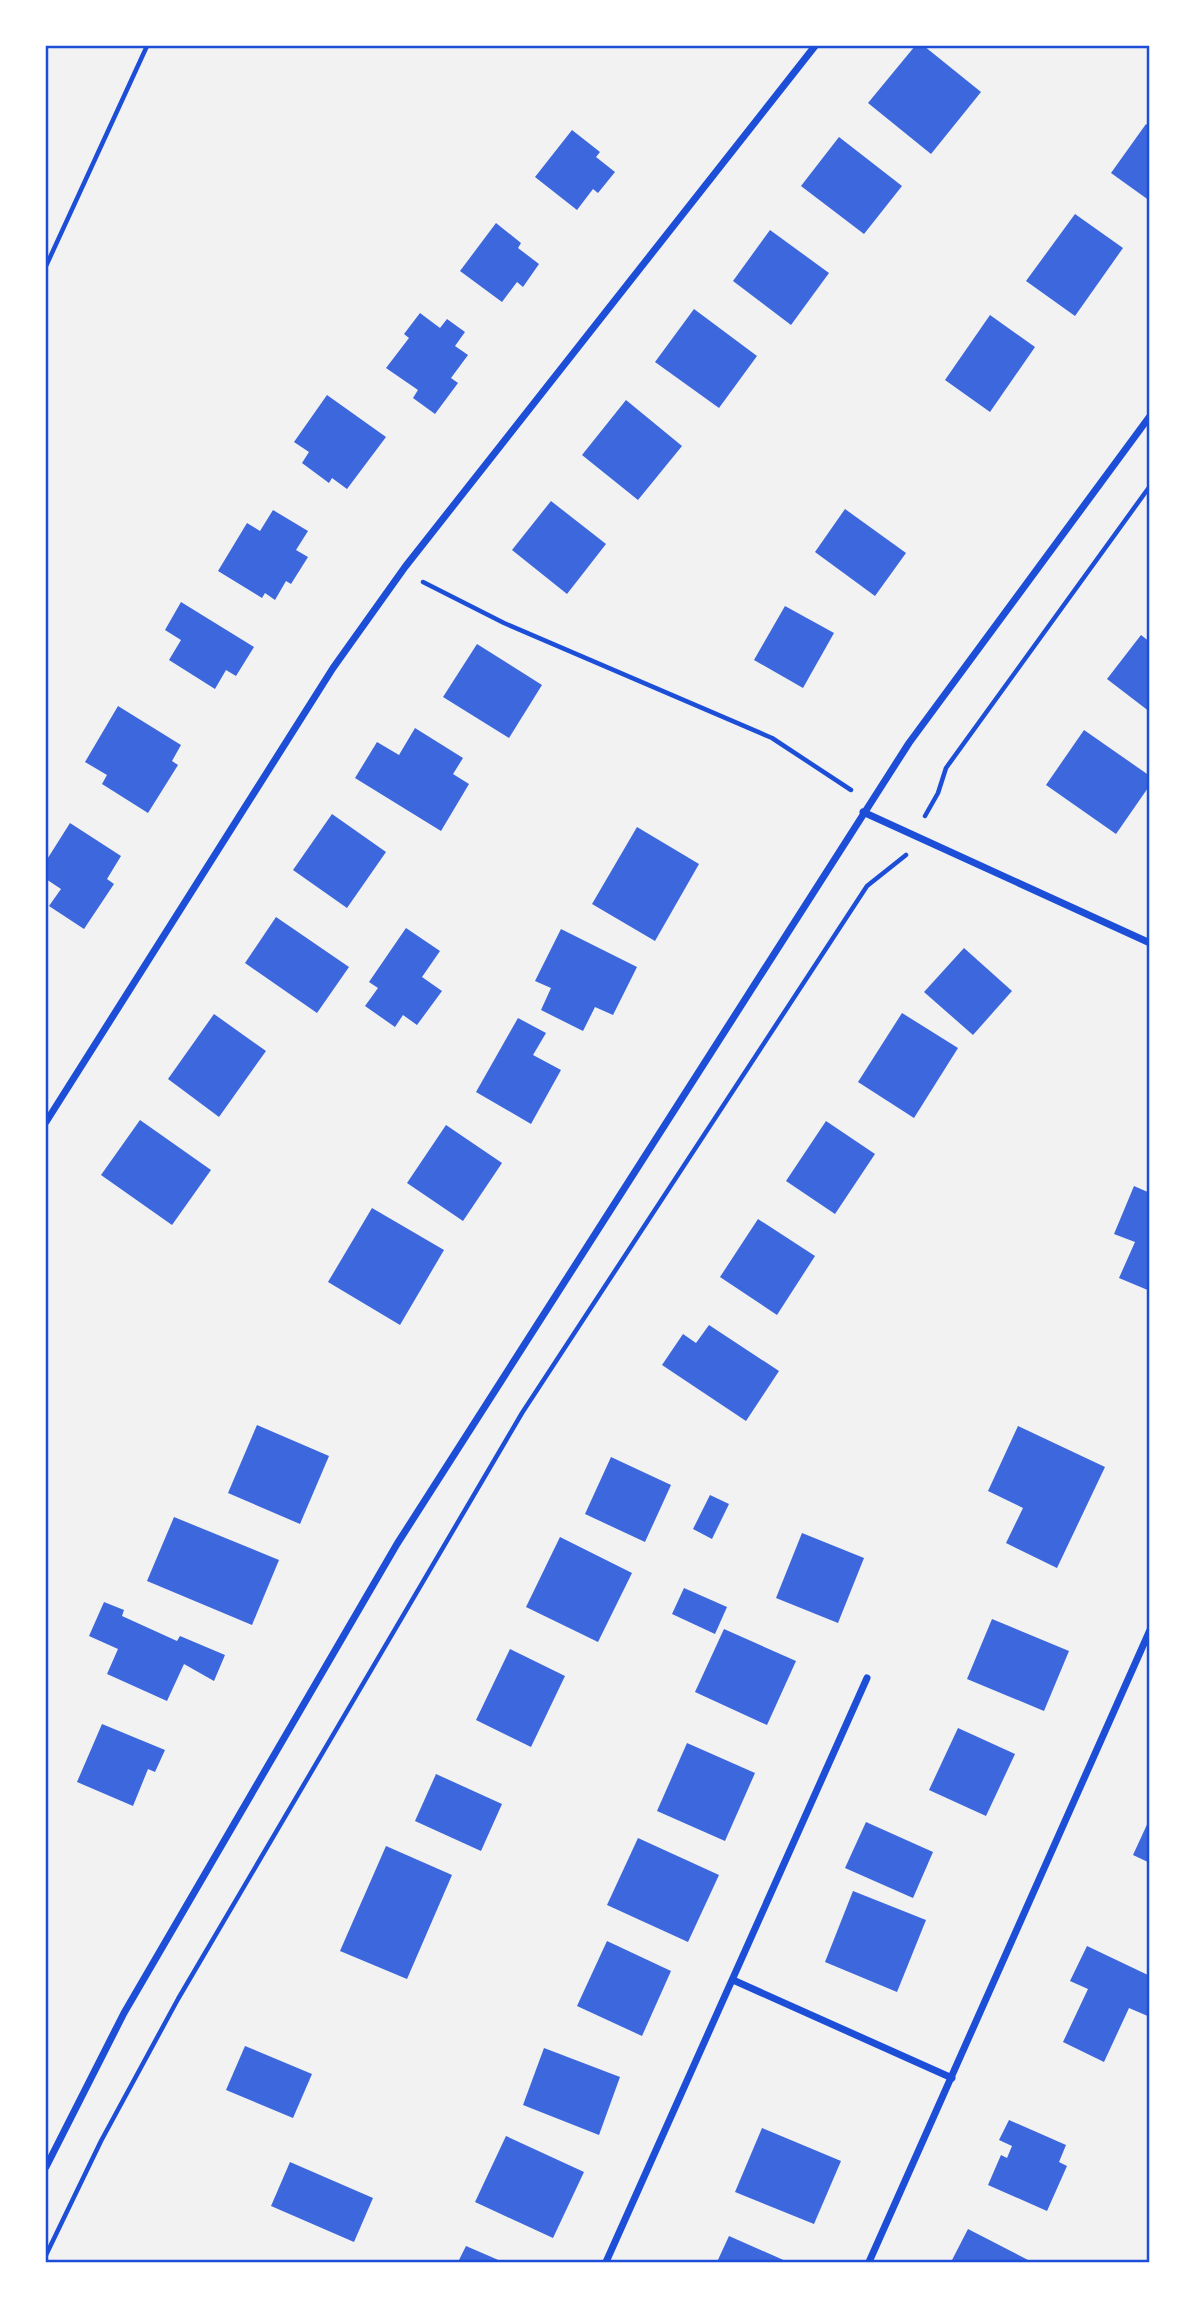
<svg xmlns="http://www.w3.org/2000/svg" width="1195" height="2308" viewBox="0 0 1195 2308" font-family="'Times New Roman',serif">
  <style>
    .building { fill: #3d67dc }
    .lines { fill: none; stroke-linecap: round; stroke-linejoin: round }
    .path { stroke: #1d4ed8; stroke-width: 4.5 }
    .minor { stroke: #1d4ed8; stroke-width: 7 }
    .neatline { fill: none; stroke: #1d4ed8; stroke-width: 2.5 }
  </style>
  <rect width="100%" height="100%" fill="#f2f2f2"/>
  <g class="building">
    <polygon points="915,46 924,46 981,92 931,154 868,103"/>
    <polygon points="1146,124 1150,127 1150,201 1111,173"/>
    <polygon points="572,130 600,152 596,157 615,172 598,193 593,189 577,210 535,177"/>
    <polygon points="839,137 902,186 864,234 801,186"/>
    <polygon points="1075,214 1123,248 1075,316 1026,281"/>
    <polygon points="496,223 521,243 518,248 539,264 523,287 517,282 502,302 460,271"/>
    <polygon points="770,230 829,273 791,325 733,281"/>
    <polygon points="694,309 757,356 719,408 655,362"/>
    <polygon points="420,313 440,328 447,319 465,332 455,346 468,355 451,378 458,383 435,414 413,398 418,390 386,368 409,338 404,334"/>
    <polygon points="990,315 1035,347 990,412 945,380"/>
    <polygon points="327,395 386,437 347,489 332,478 329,483 302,463 309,452 294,442"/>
    <polygon points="626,400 682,446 638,500 582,455"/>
    <polygon points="551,501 606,544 567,594 512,550"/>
    <polygon points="845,509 906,553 875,596 815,552"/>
    <polygon points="273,510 308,531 296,550 308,557 291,584 286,581 275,600 265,593 262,598 218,571 247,523 260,531"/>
    <polygon points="181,602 254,647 236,676 226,670 215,689 169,660 181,640 165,630"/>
    <polygon points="785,606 834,633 803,688 754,660"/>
    <polygon points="1141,635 1150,642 1150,712 1107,679"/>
    <polygon points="477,644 542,685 509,738 443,697"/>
    <polygon points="118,706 181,745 172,761 178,765 148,813 102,784 107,775 85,762"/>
    <polygon points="415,728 463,758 453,774 469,784 441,831 355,778 377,742 399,755"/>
    <polygon points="1084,730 1150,776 1150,785 1116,834 1046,785"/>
    <polygon points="332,814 386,852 347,908 293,870"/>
    <polygon points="70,823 121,856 107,879 114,884 84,929 49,906 61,889 46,879 46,861"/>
    <polygon points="637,827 699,864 655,941 592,904"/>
    <polygon points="276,917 349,967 317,1013 245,963"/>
    <polygon points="406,928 440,951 422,977 442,991 417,1025 403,1015 395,1027 365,1006 378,988 369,982"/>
    <polygon points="561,929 637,967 613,1015 595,1007 583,1031 541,1010 551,988 535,981"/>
    <polygon points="964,948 1012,991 973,1035 924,992"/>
    <polygon points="902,1013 958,1048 914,1118 858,1082"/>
    <polygon points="214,1014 266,1051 219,1117 168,1079"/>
    <polygon points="518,1018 546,1033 533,1055 561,1070 531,1124 476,1092"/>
    <polygon points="140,1120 211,1170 172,1225 101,1175"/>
    <polygon points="826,1121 875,1154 835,1214 786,1181"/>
    <polygon points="446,1125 502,1163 463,1221 407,1183"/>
    <polygon points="1134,1186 1150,1193 1150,1291 1119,1278 1135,1242 1114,1234"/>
    <polygon points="372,1208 444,1250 400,1325 328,1282"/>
    <polygon points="758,1219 815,1256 777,1315 720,1277"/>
    <polygon points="709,1325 779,1371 746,1421 662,1365 683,1334 696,1343"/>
    <polygon points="257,1425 329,1456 300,1524 228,1493"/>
    <polygon points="1018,1426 1105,1467 1057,1568 1006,1543 1023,1508 988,1491"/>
    <polygon points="611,1457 671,1485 645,1542 585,1514"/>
    <polygon points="710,1495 729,1504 712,1539 693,1529"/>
    <polygon points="174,1517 279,1560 252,1625 147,1581"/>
    <polygon points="802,1533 864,1558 838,1623 776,1598"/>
    <polygon points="560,1537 632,1573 598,1642 526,1607"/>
    <polygon points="684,1588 727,1607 715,1634 672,1614"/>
    <polygon points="104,1602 124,1610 122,1616 177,1641 180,1636 225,1655 214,1681 184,1664 167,1701 107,1674 118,1649 89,1636"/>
    <polygon points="992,1619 1069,1651 1044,1711 967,1679"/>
    <polygon points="724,1629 796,1661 767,1725 695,1692"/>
    <polygon points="510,1649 565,1676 531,1747 476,1720"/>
    <polygon points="102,1724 165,1750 155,1772 148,1769 133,1806 77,1782"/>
    <polygon points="958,1728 1015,1754 986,1816 929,1790"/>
    <polygon points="687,1743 755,1773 725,1841 657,1811"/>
    <polygon points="436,1774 502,1804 481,1851 415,1821"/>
    <polygon points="1150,1818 1150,1863 1133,1855"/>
    <polygon points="866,1822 933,1852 913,1898 845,1868"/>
    <polygon points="638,1838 719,1875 688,1942 607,1905"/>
    <polygon points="386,1846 452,1875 407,1979 340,1951"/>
    <polygon points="853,1891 926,1920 897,1992 825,1962"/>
    <polygon points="607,1941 671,1971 642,2036 577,2006"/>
    <polygon points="1087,1946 1150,1976 1150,2017 1129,2008 1104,2062 1063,2042 1088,1989 1070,1981"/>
    <polygon points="245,2046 312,2074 293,2118 226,2090"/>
    <polygon points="544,2048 620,2077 599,2135 523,2105"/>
    <polygon points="1009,2120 1066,2145 1059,2162 1067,2166 1047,2211 988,2185 1001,2155 1007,2158 1012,2146 999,2140"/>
    <polygon points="762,2128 841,2161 814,2224 735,2192"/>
    <polygon points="506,2136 584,2172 553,2238 475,2202"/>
    <polygon points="290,2162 373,2198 354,2242 271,2206"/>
    <polygon points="968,2229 1028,2260 1027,2262 951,2262"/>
    <polygon points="729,2236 788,2262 717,2262"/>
    <polygon points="466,2246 503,2262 458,2262"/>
  </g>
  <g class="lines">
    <g class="path">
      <polyline points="46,266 147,46"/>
      <polyline points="423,582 504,623 772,738 851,790"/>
      <polyline points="925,816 938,793 946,768 1150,486"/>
      <polyline points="46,2255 101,2141 178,1999 522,1413 867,886 906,855"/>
    </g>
    <g class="minor">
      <polyline points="863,812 1150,943"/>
      <polyline points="46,1122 333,668 405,567 815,46"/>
      <polyline points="733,1980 952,2078"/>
      <polyline points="46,2167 124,2013 397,1544 909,743 1150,416"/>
      <polyline points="606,2262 867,1678"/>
      <polyline points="869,2262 1150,1630"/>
    </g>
  </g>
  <rect width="1195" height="2308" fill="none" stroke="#ffffff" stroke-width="94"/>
  <rect x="47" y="47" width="1101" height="2214" class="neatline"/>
</svg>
